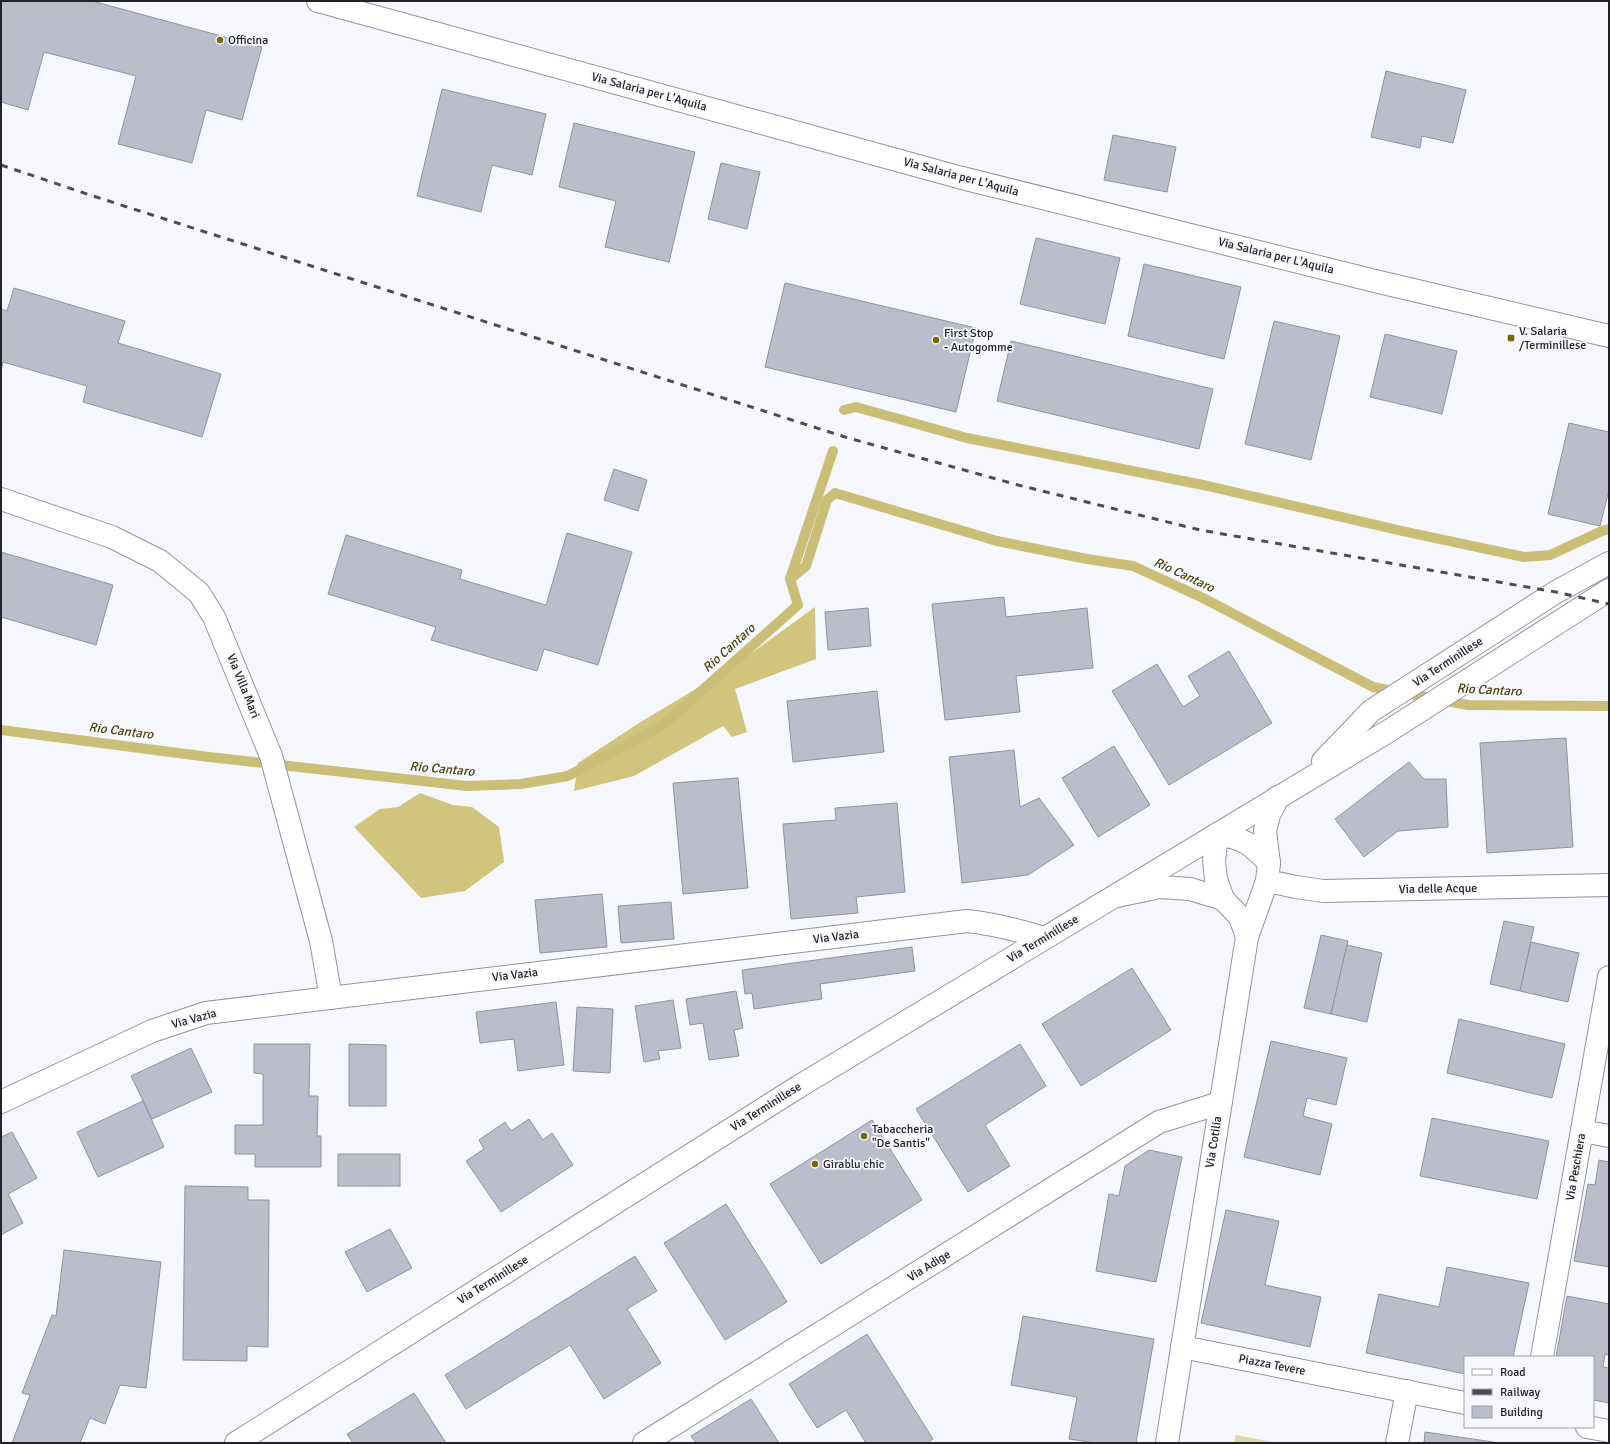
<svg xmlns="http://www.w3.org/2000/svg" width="1610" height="1444" viewBox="0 0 1610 1444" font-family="Signika,sans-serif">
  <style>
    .green { fill: #e0d8a8 }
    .forest { fill: #d1c47c }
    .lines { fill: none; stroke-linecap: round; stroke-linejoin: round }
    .stream { stroke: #cbbf77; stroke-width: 10 }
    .building { fill: #bbbccc; stroke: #9191a0 }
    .minor-casing { stroke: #9292a2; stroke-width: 24 }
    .secondary-casing { stroke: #9292a2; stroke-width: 24 }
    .minor { stroke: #fff; stroke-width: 22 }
    .secondary { stroke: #fff; stroke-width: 22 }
    .rail { stroke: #4c4c52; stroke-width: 3; stroke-dasharray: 7 7; stroke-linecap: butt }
    .poi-dot { fill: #776800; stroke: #f6f7fd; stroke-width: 1.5 }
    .labels { text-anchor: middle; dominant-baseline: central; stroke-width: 3.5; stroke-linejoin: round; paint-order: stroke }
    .poi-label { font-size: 12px; fill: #222228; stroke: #f6f7fd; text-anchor: start }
    .street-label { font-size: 12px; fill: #222228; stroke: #f6f7fd }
    .water-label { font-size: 13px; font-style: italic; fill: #4b4207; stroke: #f6f7fd }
  </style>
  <rect width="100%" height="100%" fill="#f6f7fd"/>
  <polygon class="green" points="1236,1435 1277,1443 1234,1443"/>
  <g class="forest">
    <polygon points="815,607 816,659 735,689 747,732 732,737 723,726 634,776 574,791 578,763 639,723 731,668"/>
    <polygon points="420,793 453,805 472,807 499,827 504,862 465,891 421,898 354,827 380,809 398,807"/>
  </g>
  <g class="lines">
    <g class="stream">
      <polyline points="844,410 856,407 967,438 1208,486 1402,531 1524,557 1550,555 1602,531 1609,529"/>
      <polyline points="790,579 833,451"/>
      <polyline points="1,730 209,757 467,786 521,784 568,776 663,725 798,605 790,579 806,566 827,500 835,493 997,541 1087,559 1133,566 1203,598 1373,687 1468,705 1609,706"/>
    </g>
  </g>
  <g class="building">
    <polygon points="1,1 92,1 262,47 242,120 206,110 192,163 118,144 136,76 44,52 28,110 1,102"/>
    <polygon points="1386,71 1466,90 1453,143 1422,136 1420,148 1371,137"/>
    <polygon points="442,89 546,114 532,175 492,165 481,212 417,196"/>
    <polygon points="574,123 695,152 669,262 605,247 616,201 559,187"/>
    <polygon points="1113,135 1176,147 1167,192 1104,180"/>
    <polygon points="721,163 760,172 747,229 708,219"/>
    <polygon points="1036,238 1120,258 1105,324 1020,304"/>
    <polygon points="1144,264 1241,287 1224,359 1128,336"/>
    <polygon points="785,283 976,328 956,412 765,367"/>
    <polygon points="14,288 125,321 118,343 221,374 202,437 83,402 87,386 3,362 1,370 1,309 7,311"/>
    <polygon points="1274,321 1340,336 1311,460 1245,444"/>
    <polygon points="1385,334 1457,351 1442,414 1370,397"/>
    <polygon points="1011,341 1213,389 1199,449 997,401"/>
    <polygon points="1569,423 1609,432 1609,490 1600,526 1548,514"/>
    <polygon points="614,469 647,480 638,511 604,500"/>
    <polygon points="567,533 632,552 598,665 544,649 537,671 431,640 436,627 328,594 346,535 462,570 460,579 546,605"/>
    <polygon points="1,552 113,585 96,645 1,617"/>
    <polygon points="1004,597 1006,617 1087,608 1093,668 1016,676 1020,712 945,720 932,604"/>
    <polygon points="868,608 871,646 828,650 825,612"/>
    <polygon points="1229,651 1272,723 1169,785 1112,691 1157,664 1183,707 1200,696 1188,676"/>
    <polygon points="877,691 884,752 793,762 787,701"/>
    <polygon points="1566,738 1573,847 1487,853 1480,743"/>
    <polygon points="1114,746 1150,805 1098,837 1062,778"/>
    <polygon points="1014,750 1020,807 1039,798 1074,845 1028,875 962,883 949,757"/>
    <polygon points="1409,762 1424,779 1446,779 1448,827 1398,831 1364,857 1335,819"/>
    <polygon points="738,778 748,888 683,894 673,783"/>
    <polygon points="897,803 905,892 856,897 858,913 791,919 783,824 836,820 835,808"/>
    <polygon points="602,894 607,947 540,953 535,900"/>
    <polygon points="671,902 674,939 621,943 618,906"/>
    <polygon points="1504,921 1534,927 1520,991 1490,984"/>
    <polygon points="1321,935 1348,941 1331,1014 1304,1008"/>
    <polygon points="1531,942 1579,953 1568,1002 1520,991"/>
    <polygon points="1347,945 1382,953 1367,1022 1331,1014"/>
    <polygon points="912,947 915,971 820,984 822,999 754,1009 752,993 745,994 742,970"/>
    <polygon points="1132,968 1171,1030 1081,1086 1042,1024"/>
    <polygon points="736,991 743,1028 734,1030 739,1056 709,1060 703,1023 690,1025 686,999"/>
    <polygon points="673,1000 681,1048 658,1051 660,1059 644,1062 635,1006"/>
    <polygon points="556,1002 564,1065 518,1071 514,1039 480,1043 476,1012"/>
    <polygon points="577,1007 613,1009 610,1073 573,1071"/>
    <polygon points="1459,1019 1565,1044 1552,1098 1447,1073"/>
    <polygon points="1271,1041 1347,1058 1336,1105 1307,1098 1303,1116 1332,1124 1320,1175 1244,1157"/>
    <polygon points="254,1044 310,1044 309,1096 318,1096 317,1136 321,1136 321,1167 255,1167 255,1154 235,1154 235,1125 263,1125 263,1074 254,1073"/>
    <polygon points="349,1044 386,1045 386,1106 349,1106"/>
    <polygon points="1020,1044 1046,1086 985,1125 1010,1166 968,1192 916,1109"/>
    <polygon points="191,1048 212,1092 152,1119 131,1076"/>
    <polygon points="143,1101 164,1147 98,1177 77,1132"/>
    <polygon points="1432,1118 1549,1141 1537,1199 1420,1176"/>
    <polygon points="529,1119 543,1140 552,1133 573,1165 501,1212 466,1161 484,1149 479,1140 505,1122 511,1131"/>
    <polygon points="872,1120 922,1200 821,1264 770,1184"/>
    <polygon points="12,1132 37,1178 8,1194 23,1223 1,1235 1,1137"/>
    <polygon points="1149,1150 1182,1157 1156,1282 1096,1271 1109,1194 1119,1196 1125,1166"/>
    <rect x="338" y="1154" width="62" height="32"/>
    <polygon points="1599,1160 1609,1162 1609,1267 1574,1261 1588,1184 1595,1185"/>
    <polygon points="185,1186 248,1187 248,1200 269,1200 268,1347 247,1346 247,1361 183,1360"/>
    <polygon points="726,1204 787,1302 725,1340 664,1243"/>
    <polygon points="1226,1210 1279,1221 1265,1285 1321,1297 1310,1347 1201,1323"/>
    <polygon points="390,1229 412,1268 367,1292 345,1252"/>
    <polygon points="64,1250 161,1262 146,1388 120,1385 105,1424 90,1418 80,1443 12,1443 30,1395 22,1393 52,1315 56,1316"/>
    <polygon points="635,1256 657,1291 627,1309 661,1363 604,1399 570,1345 466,1409 445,1375"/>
    <polygon points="1447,1267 1529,1283 1513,1357 1465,1357 1465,1374 1366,1353 1379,1294 1439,1307"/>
    <polygon points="1567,1296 1609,1304 1609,1355 1605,1354 1603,1367 1609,1368 1609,1403 1593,1400 1593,1357 1556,1357"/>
    <polygon points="1023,1316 1154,1339 1136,1443 1095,1443 1069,1439 1077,1397 1011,1385"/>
    <polygon points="867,1334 933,1439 927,1443 866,1443 846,1410 817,1428 789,1384"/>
    <polygon points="414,1393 446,1443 353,1443 347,1434"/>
    <polygon points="751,1399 779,1443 696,1443 691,1436"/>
    <polygon points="1425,1432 1500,1443 1424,1443"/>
  </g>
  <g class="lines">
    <g class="minor-casing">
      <g id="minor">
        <polyline points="1,499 112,537 160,561 199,593 214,617 271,756 321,941 331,998"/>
        <polyline points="1267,881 1296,887 1323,891 1609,885"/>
        <polyline points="1117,896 1160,887 1190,889 1223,899"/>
        <path d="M1247 937 1240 917 1223 899 1216 879 1214 861 1217 834C1245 839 1250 843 1269 863"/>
        <path d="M1 1102 152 1031 206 1013 967 921C994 924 1018 930 1044 938"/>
        <polyline points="1582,1131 1609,1136"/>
        <polyline points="1182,1347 1465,1403"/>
        <polyline points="1542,1357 1609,977"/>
        <polyline points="1587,1427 1609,1431"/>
        <polyline points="644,1443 1159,1122 1220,1103"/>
        <polyline points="1167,1443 1247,937 1267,881 1269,863 1265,831 1269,815 1278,797"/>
        <polyline points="1397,1443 1407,1391"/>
      </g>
    </g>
    <g class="secondary-casing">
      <g id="secondary">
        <polyline points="318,1 962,178 1379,282 1609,336"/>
        <polyline points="1323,761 1371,711 1556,592 1609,563"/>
        <polyline points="236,1443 798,1087 1387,732 1609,590"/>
      </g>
    </g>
    <use href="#minor" class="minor"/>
    <use href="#secondary" class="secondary"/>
    <polyline class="rail" points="1,165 93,196 845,437 1018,485 1200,530 1556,592 1609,604"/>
  </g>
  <g class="poi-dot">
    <circle cx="220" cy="40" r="4"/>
    <rect x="1507" y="334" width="8" height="8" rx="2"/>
    <circle cx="936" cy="340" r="4"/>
    <circle cx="864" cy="1136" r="4"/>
    <circle cx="815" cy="1164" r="4"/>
  </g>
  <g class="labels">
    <g class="poi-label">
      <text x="228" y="40">Officina</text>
      <text x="1519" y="331">V. Salaria<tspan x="1519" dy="14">/Terminillese</tspan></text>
      <text x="944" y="333">First Stop<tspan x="944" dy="14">- Autogomme</tspan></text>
      <text x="872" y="1129">Tabaccheria<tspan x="872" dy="14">"De Santis"</tspan></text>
      <text x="823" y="1164">Girablu chic</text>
    </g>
    <g class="street-label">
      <text transform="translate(649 92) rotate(15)">Via Salaria per L'Aquila</text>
      <text transform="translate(961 177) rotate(15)">Via Salaria per L'Aquila</text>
      <text transform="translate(1276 256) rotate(14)">Via Salaria per L'Aquila</text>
      <text transform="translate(1448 662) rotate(-33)">Via Terminillese</text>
      <text transform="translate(243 686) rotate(68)">Via Villa Mari</text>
      <text transform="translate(1438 889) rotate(-1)">Via delle Acque</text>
      <text transform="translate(836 937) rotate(-7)">Via Vazia</text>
      <text transform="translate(1043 939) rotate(-31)">Via Terminillese</text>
      <text transform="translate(515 975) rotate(-7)">Via Vazia</text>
      <text transform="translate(194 1019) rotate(-15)">Via Vazia</text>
      <text transform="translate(766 1107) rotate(-32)">Via Terminillese</text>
      <text transform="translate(1214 1142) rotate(-81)">Via Cotilia</text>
      <text transform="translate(1576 1167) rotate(-80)">Via Peschiera</text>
      <text transform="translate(929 1266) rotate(-32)">Via Adige</text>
      <text transform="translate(493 1280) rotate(-32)">Via Terminillese</text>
      <text transform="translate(1272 1365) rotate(11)">Piazza Tevere</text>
    </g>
    <g class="water-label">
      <text transform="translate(1184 575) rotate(25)">Rio Cantaro</text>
      <text transform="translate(729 648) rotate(-42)">Rio Cantaro</text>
      <text transform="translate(1489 690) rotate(3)">Rio Cantaro</text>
      <text transform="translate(121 731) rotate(7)">Rio Cantaro</text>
      <text transform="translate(442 769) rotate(5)">Rio Cantaro</text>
    </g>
  </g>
  <rect width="1610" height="1444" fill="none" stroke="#222228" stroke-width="4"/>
  <rect x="1464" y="1356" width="130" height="72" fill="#f6f7fd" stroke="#a1a2a8"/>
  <rect x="1472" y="1369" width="20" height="6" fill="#ffffff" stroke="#a1a2a8"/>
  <text x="1500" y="1376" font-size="12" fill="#222228">Road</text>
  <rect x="1472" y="1389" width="20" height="6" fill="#4c4c52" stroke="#a1a2a8"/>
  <text x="1500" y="1396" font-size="12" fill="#222228">Railway</text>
  <rect x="1472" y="1406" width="20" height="12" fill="#bbbccc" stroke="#a1a2a8"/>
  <text x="1500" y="1416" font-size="12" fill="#222228">Building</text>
</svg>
